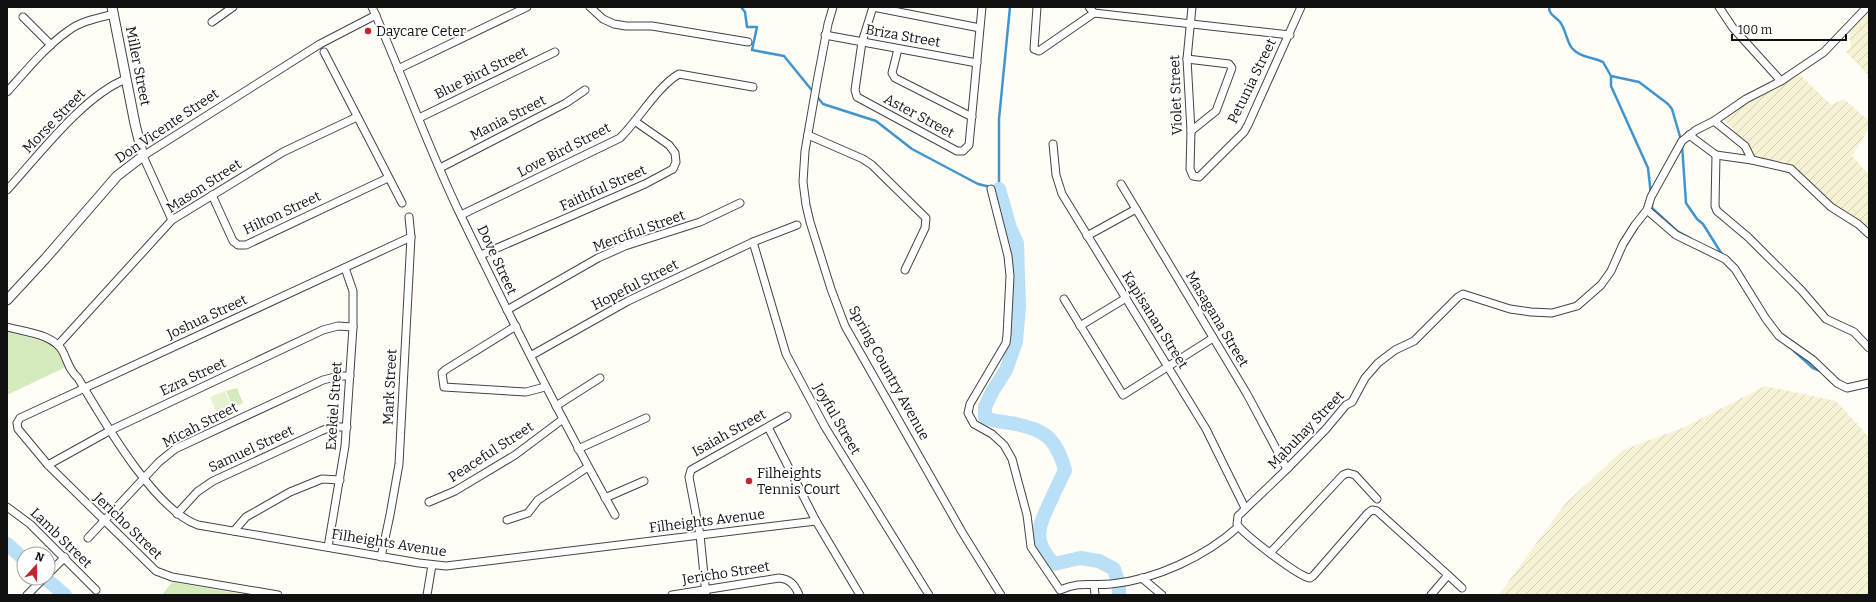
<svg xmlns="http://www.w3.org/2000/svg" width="1876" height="602" viewBox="0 0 1876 602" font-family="Bitter,serif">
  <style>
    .farmland { fill: url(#farmland-furrows) }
    .grass { fill: #d5ebbd }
    .pitch { fill: #e6f2cf }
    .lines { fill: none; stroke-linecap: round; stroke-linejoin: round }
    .stream { stroke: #3f96cf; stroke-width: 2.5 }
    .river { stroke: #b9e0f7; stroke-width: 14 }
    .minor-casing { stroke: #444; stroke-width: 9 }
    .tertiary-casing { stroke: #444; stroke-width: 11 }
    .minor { stroke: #fff; stroke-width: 7 }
    .tertiary { stroke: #fff; stroke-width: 9 }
    .poi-dot { fill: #c4262e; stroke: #fff; stroke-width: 1.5 }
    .labels { text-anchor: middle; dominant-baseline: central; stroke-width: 4; stroke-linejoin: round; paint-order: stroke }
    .poi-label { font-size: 14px; fill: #111; stroke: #fff; text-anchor: start }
    .street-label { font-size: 14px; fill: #111; stroke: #fff }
  </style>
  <defs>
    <pattern id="farmland-furrows" width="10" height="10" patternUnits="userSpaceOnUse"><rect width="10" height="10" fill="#f6f3d4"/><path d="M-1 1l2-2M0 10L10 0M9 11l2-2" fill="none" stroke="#d2cfb5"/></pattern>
  </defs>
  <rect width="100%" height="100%" fill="#fffdf5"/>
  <g class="farmland">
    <polygon points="1869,8 1869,76 1846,52 1851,47 1849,28"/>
    <polygon points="1794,69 1831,105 1844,99 1869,121 1869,128 1852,156 1869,175 1869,241 1849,217 1803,182 1784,161 1762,162 1746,149 1733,129 1718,115"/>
    <polygon points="1765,386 1836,401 1869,437 1869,595 1499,595 1565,504 1623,450 1685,427"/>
  </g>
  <g class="grass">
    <polygon points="7,331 48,343 56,349 66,367 7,395"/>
    <polygon points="237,388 243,403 233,407 226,391"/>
    <polygon points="172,582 247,595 162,595"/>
  </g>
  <polygon class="pitch" points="225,391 235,415 220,421 210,397"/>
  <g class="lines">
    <g class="stream">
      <polyline points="741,7 745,12 747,27 757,27 752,50 784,56 823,104 876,121 912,149 978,184 999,189 999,119 1010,7"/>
      <path d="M1549 7C1549 15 1555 16 1560 22 1565 28 1566 38 1570 45 1576 57 1593 57 1603 62L1611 76 1639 82 1668 104 1672 109 1681 140"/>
      <polyline points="1611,76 1611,86 1648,168 1651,195"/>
      <polyline points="1682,145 1686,203 1697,219 1703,224 1723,256"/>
      <polyline points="1652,204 1652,208 1677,231 1690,238"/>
      <polyline points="1794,351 1813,368 1820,371"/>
    </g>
    <g class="river">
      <path d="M999 189 1010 228 1017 243 1019 306 1016 342 1006 370 992 392 985 407V417C994 422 1000 421 1010 423 1043 428 1056 437 1065 470 1060 481 1055 491 1050 502 1038 528 1032 541 1054 564L1080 558 1099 561 1114 569 1119 584V595"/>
      <polyline points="7,544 24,559"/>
      <polyline points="45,578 65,595"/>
    </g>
    <g class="minor-casing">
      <g id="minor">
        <path d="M372 7C403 76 428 148 461 216 510 317 560 417 615 515"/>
        <polyline points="590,7 603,19 614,24 626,26 652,26 748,42"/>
        <polyline points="833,7 828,24 817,82 805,151 803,182 806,205 810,222 831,289 845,326 962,532 1001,595"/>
        <polyline points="1037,7 1034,49 1039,51 1094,13"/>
        <polyline points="1089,7 1094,13 1290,35"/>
        <polyline points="1192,7 1187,59 1191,131 1190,169 1193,176 1199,177 1244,132 1248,125 1301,7"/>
        <polyline points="1719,7 1733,28 1781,81"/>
        <polyline points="23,17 51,45"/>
        <polyline points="212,22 233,7"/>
        <polyline points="980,28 873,7 862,42 855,90 857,97 957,151 963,151 969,145 982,7"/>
        <polyline points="825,35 977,63"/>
        <polyline points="898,49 892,73 895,78 972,117"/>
        <polyline points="324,52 402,203"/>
        <polyline points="1187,59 1229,64 1232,68 1216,111 1191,131"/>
        <polyline points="398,69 527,7"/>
        <path d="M7 92C26 71 45 47 68 31 81 21 98 18 114 14"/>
        <polyline points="419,118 555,52"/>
        <polyline points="1714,121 1745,146 1752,160"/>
        <polyline points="808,135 863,159 872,165 926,218 925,228 905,270"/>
        <polyline points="1689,135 1716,155 1752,160 1791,169 1831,207 1858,224 1869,234"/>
        <polyline points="1053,144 1056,175 1062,194 1206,429 1245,508"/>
        <polyline points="1716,155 1715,206 1717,211 1748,237 1802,291 1826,319 1854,332 1869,348"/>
        <polyline points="440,168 566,103 585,90"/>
        <polyline points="1121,184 1247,394 1287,469"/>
        <path d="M991 189 1008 256 1010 276 1007 335 1006 343 970 404 968 413 974 424 992 434 1004 445 1012 459 1027 515 1031 547 1060 590C1081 581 1090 586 1111 584 1155 580 1206 556 1238 527"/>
        <path d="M7 190C39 155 83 96 126 79"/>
        <polyline points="212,195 233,241 238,245 246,245 388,178"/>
        <polyline points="1647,210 1676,235 1725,259 1735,269 1766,319 1779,336 1813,360 1837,383 1847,388 1869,383"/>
        <path d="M461 215 620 138C639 119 658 86 679 74L753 87"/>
        <polyline points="172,220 143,156 320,44 376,15"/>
        <polyline points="1087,236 1136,209"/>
        <polyline points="753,242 786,354 825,427 929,595"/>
        <polyline points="481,255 645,184 673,169 676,162 675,153 669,145 636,122"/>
        <polyline points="1064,299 1123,395 1213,338"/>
        <polyline points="507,310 598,258 625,246 700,222 740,203"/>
        <polyline points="516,326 445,370 442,373 444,387 526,392 545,387"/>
        <polyline points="1080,326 1126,298"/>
        <path d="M7 327C25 332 56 334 64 354 68 363 70 371 78 378 102 418 154 510 198 525L419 563 446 566 816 521"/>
        <polyline points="58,345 172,220 283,152 357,117"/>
        <polyline points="532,355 628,301 753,242 797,225"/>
        <polyline points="556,406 600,378"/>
        <polyline points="768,427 816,521 860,595"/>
        <polyline points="578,449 646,418"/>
        <polyline points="48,465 111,430 323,330 338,326 353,327"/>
        <polyline points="605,498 644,481"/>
        <polyline points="429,502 455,491 515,455 563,419"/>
        <polyline points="7,507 30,524 96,590"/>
        <polyline points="177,514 197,492 213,481 321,431 331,427 347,427"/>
        <polyline points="507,520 528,513 538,500 588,467"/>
        <polyline points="234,531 246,517 290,492 322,479 340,480"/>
        <polyline points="88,538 159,462 175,449 323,380 339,376 350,376"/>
        <polyline points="328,547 345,446 353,327 353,291 345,268"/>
        <polyline points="1270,553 1343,475 1348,473 1355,475 1377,499"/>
        <polyline points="381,557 390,515 399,464 411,237 409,217"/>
        <polyline points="48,574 65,557"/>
        <polyline points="1448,575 1462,588"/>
        <polyline points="1142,578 1162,595"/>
        <polyline points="1094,585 1095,595"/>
        <polyline points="27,595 44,578"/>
        <polyline points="278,595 172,577 156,571 48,465 18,429 17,423 20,418 411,237"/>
        <polyline points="427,595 432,565"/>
        <path d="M672 595 779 578C790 579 795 585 799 595"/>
        <polyline points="706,595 700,535 689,477 691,470 787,416"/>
        <path d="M1431 595 1448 575 1377 511 1372 510 1368 513 1313 576 1310 578C1299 577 1243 534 1237 524L1238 516 1287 469 1326 429 1346 405 1352 402 1365 378 1378 363 1395 350 1414 341 1458 297 1463 294 1510 309 1531 312 1552 313 1577 306 1601 285 1611 271 1623 244 1635 225 1647 210 1651 197 1682 141 1696 130 1714 121 1746 99 1781 81 1824 52 1867 7"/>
      </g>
    </g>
    <g class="tertiary-casing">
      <polyline id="tertiary" points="7,300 45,259 117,176 143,156 135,124 112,7"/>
    </g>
    <use href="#minor" class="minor"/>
    <use href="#tertiary" class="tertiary"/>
  </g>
  <g class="poi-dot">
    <circle cx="368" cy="31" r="4"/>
    <circle cx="749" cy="481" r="4"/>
  </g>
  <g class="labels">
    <g class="poi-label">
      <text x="376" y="31">Daycare Ceter</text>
      <text x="757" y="473">Filheights<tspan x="757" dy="16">Tennis Court</tspan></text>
    </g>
    <g class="street-label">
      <text transform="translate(903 36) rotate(10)">Briza Street</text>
      <text transform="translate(138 66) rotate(79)">Miller Street</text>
      <text transform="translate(481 73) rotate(-26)">Blue Bird Street</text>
      <text transform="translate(1252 81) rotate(-64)">Petunia Street</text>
      <text transform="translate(1176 95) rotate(-92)">Violet Street</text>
      <text transform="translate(919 116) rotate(28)">Aster Street</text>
      <text transform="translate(508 118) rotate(-27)">Mania Street</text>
      <text transform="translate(54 121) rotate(-46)">Morse Street</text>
      <text transform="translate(167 126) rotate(-34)">Don Vicente Street</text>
      <text transform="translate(564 150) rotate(-27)">Love Bird Street</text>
      <text transform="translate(204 186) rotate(-33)">Mason Street</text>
      <text transform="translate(603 188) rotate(-24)">Faithful Street</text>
      <text transform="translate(282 213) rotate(-25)">Hilton Street</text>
      <text transform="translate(639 231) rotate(-20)">Merciful Street</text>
      <text transform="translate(497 260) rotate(65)">Dove Street</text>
      <text transform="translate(635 285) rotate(-27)">Hopeful Street</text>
      <text transform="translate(207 317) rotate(-25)">Joshua Street</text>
      <text transform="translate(1217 319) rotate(59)">Masagana Street</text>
      <text transform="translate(1155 320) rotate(58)">Kapisanan Street</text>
      <text transform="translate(889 373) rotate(61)">Spring Country Avenue</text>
      <text transform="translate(193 377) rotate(-25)">Ezra Street</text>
      <text transform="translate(390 387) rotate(-87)">Mark Street</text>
      <text transform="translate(334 406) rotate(-86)">Exekiel Street</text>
      <text transform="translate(837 419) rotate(60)">Joyful Street</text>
      <text transform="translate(200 425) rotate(-27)">Micah Street</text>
      <text transform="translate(1306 430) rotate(-46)">Mabuhay Street</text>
      <text transform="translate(729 433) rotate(-29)">Isaiah Street</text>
      <text transform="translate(251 449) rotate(-25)">Samuel Street</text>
      <text transform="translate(491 452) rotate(-33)">Peaceful Street</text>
      <text transform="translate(707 521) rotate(-7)">Filheights Avenue</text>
      <text transform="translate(128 526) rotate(44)">Jericho Street</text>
      <text transform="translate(61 538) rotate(44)">Lamb Street</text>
      <text transform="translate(389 543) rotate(9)">Filheights Avenue</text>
      <text transform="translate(726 573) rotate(-9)">Jericho Street</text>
    </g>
  </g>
  <rect width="1876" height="602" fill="none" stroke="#111111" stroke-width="16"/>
  <g transform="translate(36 566) rotate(21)"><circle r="19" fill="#ffffff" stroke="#a0a0a0"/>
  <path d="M0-3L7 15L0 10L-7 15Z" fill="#c4262e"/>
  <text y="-6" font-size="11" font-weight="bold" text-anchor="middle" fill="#111111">N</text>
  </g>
  <path d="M1732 34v6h114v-6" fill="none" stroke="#111111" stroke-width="2"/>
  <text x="1738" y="34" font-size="12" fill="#111111" stroke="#ffffff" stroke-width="3" paint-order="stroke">100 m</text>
</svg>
